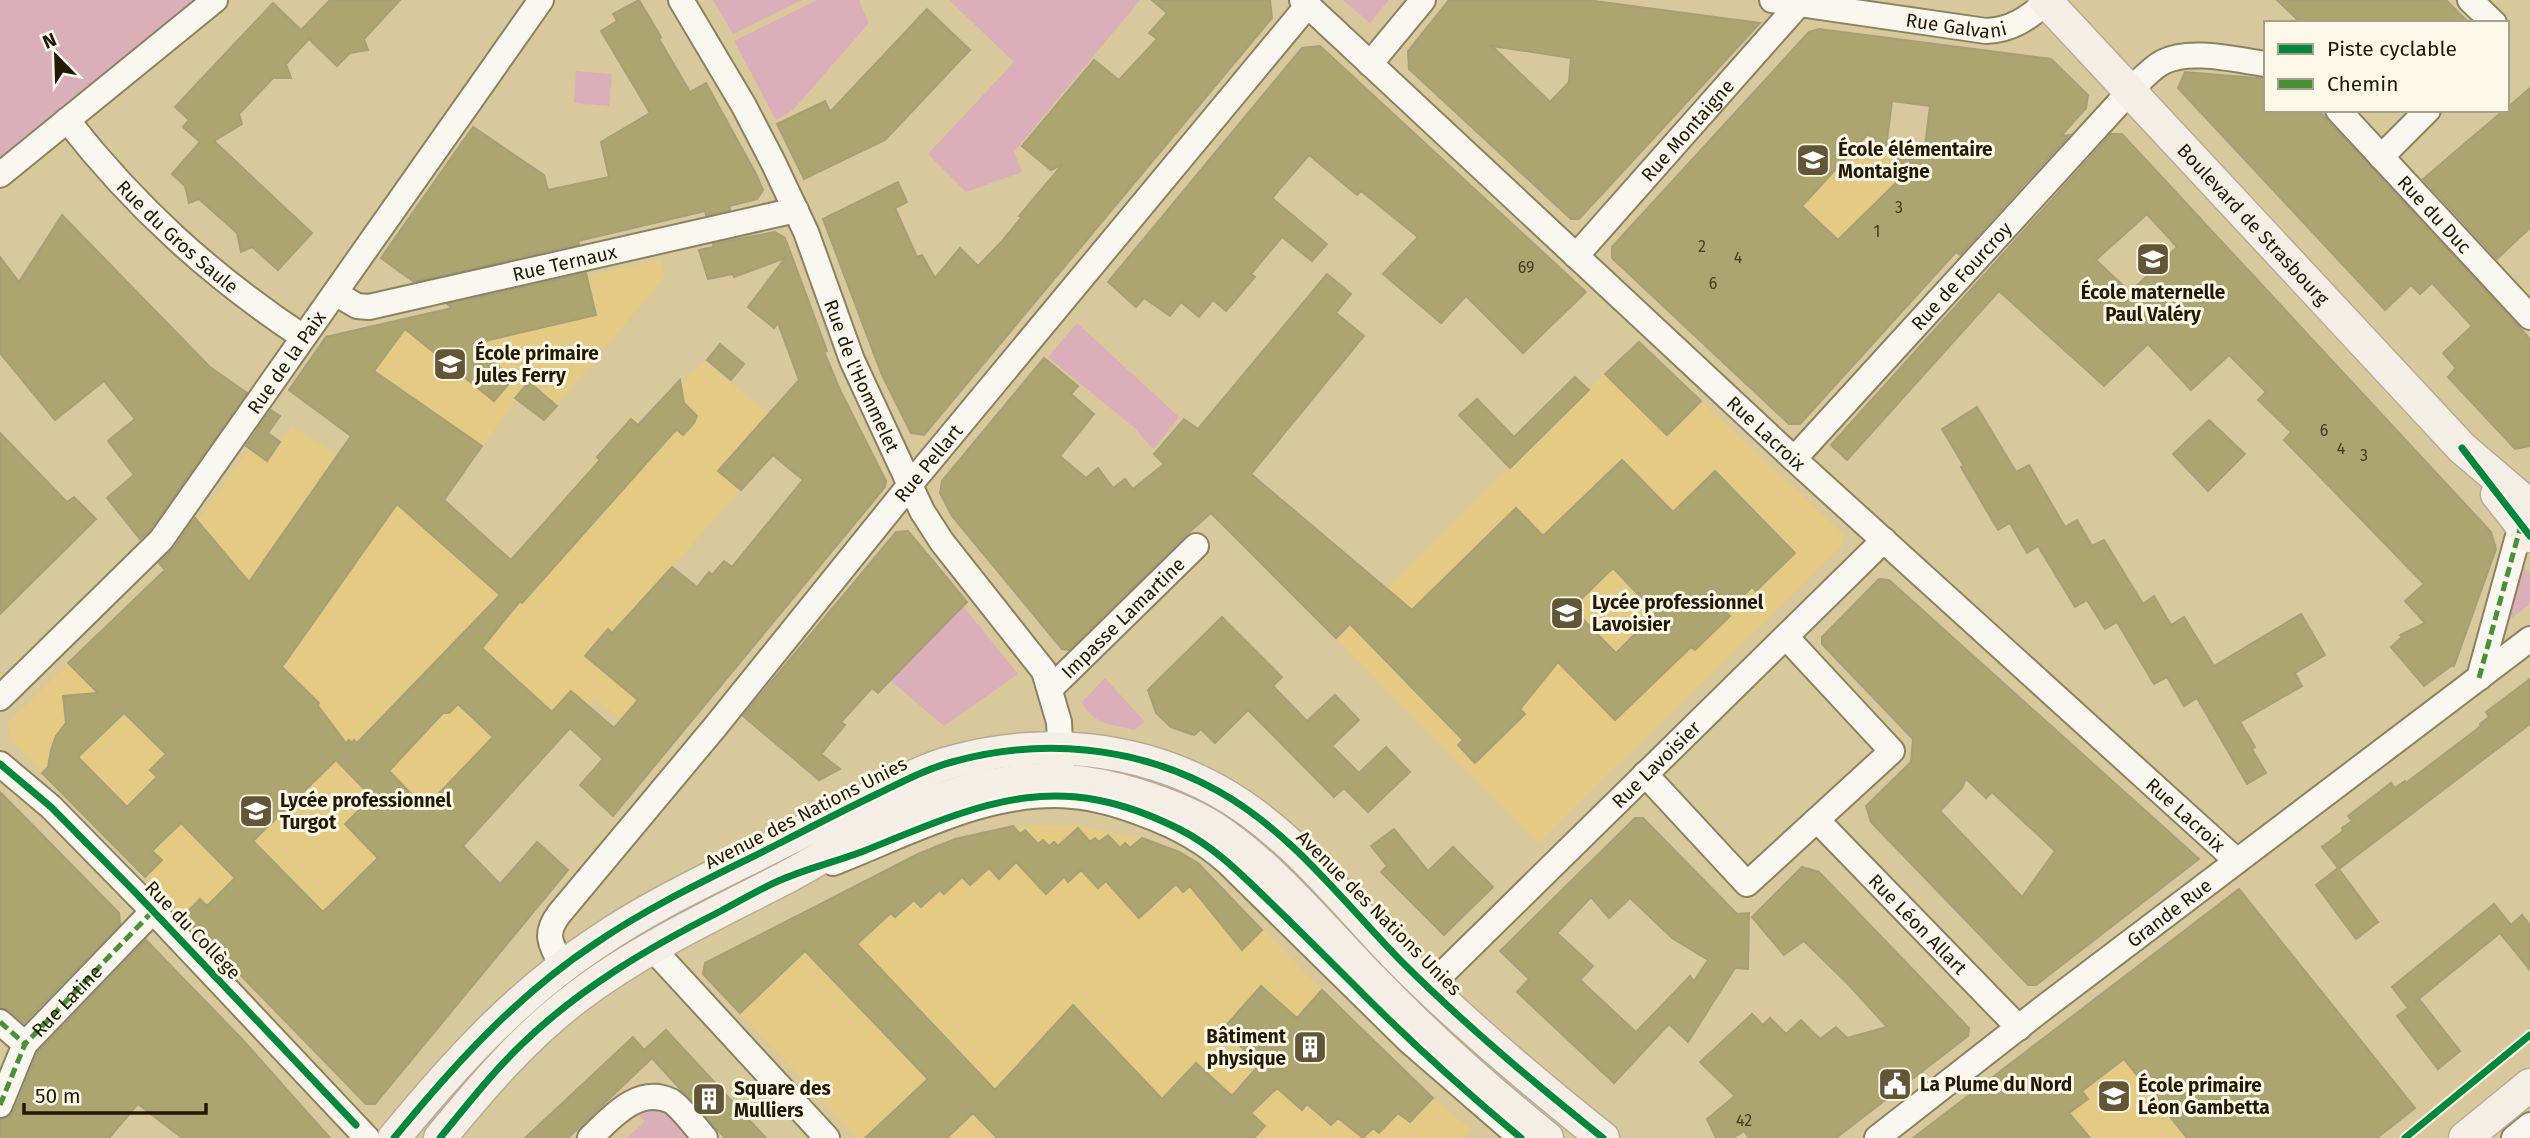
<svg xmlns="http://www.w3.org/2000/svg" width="2530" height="1138" viewBox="0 0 2530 1138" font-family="'Fira Sans',sans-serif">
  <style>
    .built { fill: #e4ca82 }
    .green { fill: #daafba }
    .building { fill: #aca570; stroke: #a69f79; stroke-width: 2; fill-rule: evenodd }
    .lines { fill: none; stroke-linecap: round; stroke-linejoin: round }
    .minor-casing { stroke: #8d8260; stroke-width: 28 }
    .major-casing { stroke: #b9aa93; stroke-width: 35 }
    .minor { stroke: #f9f7f0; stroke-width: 24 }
    .major { stroke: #f4eee7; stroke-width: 32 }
    .quiet { stroke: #4a9135; stroke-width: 5; stroke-dasharray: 10 5; stroke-linecap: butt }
    .cycleway-casing { stroke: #fef8e8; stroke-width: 11 }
    .cycleway { stroke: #00873e; stroke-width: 7 }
    .labels { text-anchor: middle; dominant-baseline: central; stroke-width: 6; stroke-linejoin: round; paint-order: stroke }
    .number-label { font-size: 16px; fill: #443c1c }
    .street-label { font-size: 19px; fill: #221900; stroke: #fef8e8 }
    .poi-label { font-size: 19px; font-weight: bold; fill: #221900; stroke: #fef8e8; text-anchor: start }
  </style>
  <rect width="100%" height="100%" fill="#d9c89b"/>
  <g class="built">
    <polygon points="1786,58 1908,170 1828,251 1709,141"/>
    <polygon points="661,259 665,276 544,420 516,399 444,500 513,558 632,416 640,423 705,361 768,414 718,470 741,489 604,644 693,717 662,753 595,698 465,844 284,1021 12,741 7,724 159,575 263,429 279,441 292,427 337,455 352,436 326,337"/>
    <polygon points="1610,369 1667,434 1701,401 1843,534 1842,546 1538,843 1336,638"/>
    <polygon points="1075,825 1142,838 1179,852 1198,863 1322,990 1433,1098 1473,1131 1462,1138 857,1138 703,974 705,963 930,848 967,836 1013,826"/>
    <polygon points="2094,999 2205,1138 2090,1138 2023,1055"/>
  </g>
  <g class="green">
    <polygon points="0,0 195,0 0,157"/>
    <polygon points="713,0 802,0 733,34"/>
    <polygon points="817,0 861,0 859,1 869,23 793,110 776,120 734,41"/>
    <polygon points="949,0 1140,0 1014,152 1022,172 966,192 928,154 1014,62"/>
    <polygon points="1343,0 1389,0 1370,23"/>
    <polygon points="576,71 612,74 609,106 574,103"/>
    <polygon points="1077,323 1179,417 1153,449 1136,429 1048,357"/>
    <polygon points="2523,566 2530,574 2530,604 2501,626"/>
    <polygon points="963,606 1018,674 944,726 890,680"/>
    <path d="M1105 678 1145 722 1134 730C1111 724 1093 725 1082 702Z"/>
    <polygon points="1121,769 1178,785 1261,834 1445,1016 1438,1024 1120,777"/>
    <polygon points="673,910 679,921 429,1130 424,1126 476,1066 567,977"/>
    <polygon points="663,1108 696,1138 627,1138 645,1121 633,1110"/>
  </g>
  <g class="building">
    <polygon points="330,0 400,0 364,39 368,50 350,53 337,66 309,39 286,64 291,78 273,78 239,114 242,124 214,141 312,233 278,270 252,247 241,252 237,233 199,199 189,203 185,186 172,174 200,142 183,127 189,120 175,107 273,3 301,30"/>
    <polygon points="639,0 661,37 659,39 690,92 706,83 756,174 763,190 757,199 729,206 730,210 706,215 705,211 578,241 579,244 414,282 381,258 473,127 544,175 548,190 609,177 601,142 650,113 601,31 617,21 613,14"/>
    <polygon points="1152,0 1270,0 1272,18 924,435 911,433 882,375 823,219 898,182 907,202 895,208 917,257 922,255 935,278 960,248 978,266 1003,240 1022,217 1019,216 1063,164 1051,170 1022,146 1094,60 1119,80 1157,39 1149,33 1167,13"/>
    <path d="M1449 0H1587L1760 23 1579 219H1571L1409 69 1408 51ZM1492 46 1571 58 1569 82 1550 102Z"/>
    <polygon points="2277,0 2446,0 2469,23 2301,23"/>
    <polygon points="927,9 970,50 885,140 804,179 777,124 825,101 830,112"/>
    <path d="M1819 29 2051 59 2088 95 2086 108 2061 136 2069 135 1960 255 1956 252 1800 424H1789L1612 258V247L1809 32ZM1892 101 1930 106 1924 154 1886 149ZM1868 134 1908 171 1838 240 1802 206Z"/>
    <polygon points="1320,46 1586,292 1523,353 1466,296 1441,323 1383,274 1418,237 1361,191 1357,195 1309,155 1272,198 1327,244 1312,261 1282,237 1251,274 1255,277 1226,311 1213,300 1199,317 1181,302 1170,316 1144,298 1136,307 1108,282 1302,48"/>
    <polygon points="2185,72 2266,79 2266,110 2318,110 2475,279 2530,339 2530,446 2515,449 2448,377 2456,368 2443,353 2472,326 2432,283 2420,294 2411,285 2385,310 2178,88"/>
    <polygon points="2530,88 2530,228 2497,259 2423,179 2504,110 2507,110 2507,108"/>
    <path d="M2111 134H2122L2491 532 2496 549 2454 666H2451L2424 686 2391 647 2402 637 2400 635 2425 623 2405 601 2424 584 2284 440 2291 432 2258 400 2266 392 2229 355 2191 390 2148 344 2104 386 1999 291 1847 460 1831 445ZM2147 214 2177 247 2130 292 2096 260Z"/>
    <polygon points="62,215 210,367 247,393 150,530 140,539 107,498 134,475 108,441 135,419 104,381 55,420 0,353 0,257 19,282"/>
    <path d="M775 232 785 238 827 351 824 352 841 392 886 481 885 487 613 816 580 785 603 759 570 728 463 846 500 884 537 842 568 870 375 1104H366L183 916 200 899 207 906 235 878 181 823 152 851 162 860 145 877 42 773 48 767 51 750 56 736 66 723 63 696 98 693 68 663 165 570 159 563 173 549 195 518 249 582 351 436 289 390 326 337 452 308 447 304 586 273 596 315 472 344 513 379 494 401 405 329 374 371 482 446 444 500 511 560 600 460 597 457 631 419 638 425 680 380 684 403 697 416 694 423 683 435 677 430 674 432 522 603 520 601 482 648 552 712 571 691 614 728 638 700 585 656 608 629 612 633 672 567 697 587 709 572 712 575 724 561 732 567 803 480 773 455 741 490 718 471 799 380 778 323 774 328 748 307 785 258 734 277 733 274 708 279 699 250 713 247V244ZM397 504 500 595 357 743 354 740 352 743 349 740 346 743 318 706 319 703 282 667ZM458 704 493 737 425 808 389 771 443 713H449ZM124 713 166 754 150 770 157 777 127 807 78 757ZM336 760 372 797 345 824 378 858 323 912 253 841Z"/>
    <path d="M1327 274 1351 294 1336 313 1364 336 1251 474 1412 610 1516 508 1543 536 1622 460 1673 512 1715 471 1795 553 1756 591 1752 587 1726 612 1730 616 1695 650 1691 647 1615 720 1558 662 1520 709 1525 714 1475 763 1458 745 1463 740 1350 624 1336 638 1211 513 1186 535 1069 650 1062 649 952 516 940 493 942 481 1044 358 1078 386 1071 394 1094 414 1060 456 1086 478 1098 468 1113 488 1125 479 1133 489 1164 464 1154 454 1184 419 1198 429ZM1613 568 1656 613 1616 653 1572 608Z"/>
    <polygon points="1639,342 1701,401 1667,435 1605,374"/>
    <polygon points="720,344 744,364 731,380 707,360"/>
    <polygon points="1575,377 1589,390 1510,468 1459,415 1477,399 1514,437"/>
    <polygon points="529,382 557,406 544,420 515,398"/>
    <polygon points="1977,407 2016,472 2029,465 2065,527 2077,520 2092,546 2104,540 2143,604 2154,596 2171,625 2184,617 2214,666 2301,614 2325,655 2295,673 2302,686 2240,722 2255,747 2252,749 2266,773 2247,784 2197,698 2184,706 2167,677 2154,684 2117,622 2105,629 2087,600 2075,607 2038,546 2027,553 2010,523 1998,530 1961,467 1964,466 1942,429"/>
    <polygon points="271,410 280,416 268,433 280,442 267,461 246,446"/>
    <polygon points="2209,420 2245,454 2208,491 2173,454"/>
    <polygon points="0,433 67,502 74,497 96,519 0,614"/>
    <polygon points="908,531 967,602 878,693 872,688 841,722 845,725 821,754 840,769 819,780 743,716 896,532"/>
    <path d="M1879 579 1889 580 2199 859 2036 985H2028L1871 822 1866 806 1911 762 1913 739 1822 644V637ZM1966 779 1986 798 1992 792 2055 851 2022 897 1940 811 1962 788Z"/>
    <polygon points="1222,617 1282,677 1273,686 1307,721 1335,695 1359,720 1332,746 1359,773 1386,747 1410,772 1368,812 1344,788 1334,797 1248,710 1215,743 1201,729 1194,735 1171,727 1156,713 1148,690"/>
    <polygon points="2530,679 2530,724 2339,869 2378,922 2356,939 2316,885 2338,868 2322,847 2343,831 2342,828 2352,821 2348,816 2391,783 2395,788 2405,781 2406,783 2481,726 2480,724 2489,717 2486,712"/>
    <polygon points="0,792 119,913 120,924 24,1023 9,1010 0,1008"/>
    <path d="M1635 818H1643L1737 914 1749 913 1748 969 1735 968 1688 1042 1669 1024 1614 1083 1517 992 1529 979 1500 951ZM1591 897 1609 918 1630 898 1672 938 1708 960 1694 981 1690 976 1636 1032 1580 980 1593 966 1557 933Z"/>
    <polygon points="1013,826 1020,834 1025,830 1038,844 1043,840 1049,846 1054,842 1058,846 1078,828 1090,842 1095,838 1099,842 1108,835 1120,848 1125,843 1130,848 1142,838 1179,852 1198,863 1262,930 1242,950 1190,886 1183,892 1176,884 1139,918 1106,881 1098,888 1081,870 1068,882 1064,877 1046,894 1016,862 999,879 989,868 970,885 962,877 944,894 940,890 921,907 914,900 895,917 891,913 857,944 995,1090 1073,1005 1162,1099 1196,1063 1232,1096 1260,1064 1222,1030 1261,986 1297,1018 1322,990 1433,1098 1410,1122 1398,1113 1379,1133 1373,1128 1363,1138 1338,1118 1331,1125 1307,1104 1302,1110 1277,1088 1251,1113 1265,1126 1254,1138 997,1138 973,1113 947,1138 865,1138 928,1079 805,951 740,1013 703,974 705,963 918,854 955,839"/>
    <polygon points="1394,829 1428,871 1453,847 1493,887 1444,935 1381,872 1387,866 1371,846"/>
    <polygon points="1802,867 1819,872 1969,1028 1968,1036 1836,1138 1749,1138 1744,1131 1733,1138 1716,1138 1707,1119 1735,1096 1700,1062 1752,1014 1763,1025 1770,1018 1786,1034 1801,1020 1820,1039 1836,1027 1847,1038 1887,1027 1848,984 1804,941 1784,955 1752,917"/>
    <polygon points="2239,889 2415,1108 2377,1138 2187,1138 2124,1059 2082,1091 2088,1099 2069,1113 2090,1138 1913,1138"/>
    <polygon points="2494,904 2511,925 2522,915 2530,925 2530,970 2500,933 2415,1002 2419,999 2460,1051 2438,1069 2397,1016 2408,1008 2392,987"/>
    <polygon points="146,940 242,1039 330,1138 182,1138 138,1104 109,1138 0,1138 0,1120 9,1117 14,1111 38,1052"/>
    <polygon points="666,1030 766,1138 725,1138 652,1058 568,1138 525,1138 633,1037 644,1050"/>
  </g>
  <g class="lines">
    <g class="minor-casing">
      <g id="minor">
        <path id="s1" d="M681 0 744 106 773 162 806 232 852 360 922 511 942 542 1044 671 1059 722 1061 765"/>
        <path id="s2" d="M1302 0 1794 459 2237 861"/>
        <path id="s3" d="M1772 0 1986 31C2012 30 2028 18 2047 2"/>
        <polyline points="2470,0 2494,23"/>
        <polyline points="1370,64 1423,0"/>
        <path id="s4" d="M2338 110 2530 317"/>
        <path id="s5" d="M67 120C135 207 211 276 303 337"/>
        <polyline points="2381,157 2428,110"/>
        <polyline points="0,175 215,0"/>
        <path id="s6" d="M1576 256 1799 4"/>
        <path id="s7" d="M335 293 357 306 369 307 796 210"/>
        <path id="s8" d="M1794 459 2130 91C2140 81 2150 69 2163 62 2190 48 2236 60 2266 64"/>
        <polyline points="2479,678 2521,525"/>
        <path id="s9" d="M1050 689 1196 546"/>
        <path id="s10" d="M0 698 161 540 541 0"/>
        <polyline points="0,764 51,807 153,911 367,1138"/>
        <polyline points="1645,774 1747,884 1892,751 1786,637"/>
        <path id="s11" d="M1817 820 2019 1028"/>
        <path d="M833 863C908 834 990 788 1073 796 1098 798 1123 806 1146 815 1176 826 1204 841 1228 863L1410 1042 1521 1138"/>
        <polyline points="652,948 827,1138"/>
        <path id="s12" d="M563 966C551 945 543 935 559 914L715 727 909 486 1308 5"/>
        <path id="s13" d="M1429 987 1884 540"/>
        <polyline points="0,1022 25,1044"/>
        <polyline points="0,1105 25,1044 153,911"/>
        <path d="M590 1138C611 1118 638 1085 671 1101 681 1107 697 1129 705 1138"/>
        <path id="s14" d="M1877 1138 2042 1009 2530 639"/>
        <polyline points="2514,1138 2530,1125"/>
      </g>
    </g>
    <g class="major-casing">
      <g id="major">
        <path id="s15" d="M2045 0 2462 448 2530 506"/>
        <polyline points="2497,494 2530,536"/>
        <path d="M394 1138C453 1066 517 995 596 943 653 904 717 875 778 844 811 827 844 810 877 794 902 782 926 769 952 762 1041 737 1137 746 1218 791 1292 832 1344 903 1402 962 1465 1025 1534 1083 1603 1138"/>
        <path d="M440 1138C482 1087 524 1037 577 997 640 949 713 915 783 879 809 866 834 849 860 835 945 791 1024 764 1120 790 1153 799 1185 810 1214 828 1271 865 1323 929 1371 978 1426 1035 1485 1088 1547 1138"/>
        <polyline points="2465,1138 2530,1085"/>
      </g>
    </g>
    <use href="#minor" class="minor"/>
    <use href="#major" class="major"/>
    <g class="quiet">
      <polyline points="2479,678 2521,525"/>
      <polyline points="0,1022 25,1044"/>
      <path id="s16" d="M0 1105 25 1044 153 911"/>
    </g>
    <g class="cycleway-casing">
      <g id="cycleway">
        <polyline points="2462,448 2530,536"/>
        <polyline points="0,764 51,807 134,891 356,1125"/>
        <path d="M394 1138C453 1066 517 995 596 943 653 904 717 875 778 844 811 827 844 810 877 794 902 782 926 769 952 762 1041 737 1137 746 1218 791 1292 832 1344 903 1402 962 1465 1025 1534 1083 1603 1138"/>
        <path d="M440 1138C466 1106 492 1073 522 1044 580 988 648 948 719 912 740 901 761 888 783 879 809 868 838 861 864 851 982 803 1056 767 1179 829 1215 847 1242 875 1271 903 1298 929 1324 955 1351 982 1405 1037 1461 1088 1521 1138"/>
        <polyline points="2405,1138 2530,1035"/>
      </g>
    </g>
    <use href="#cycleway" class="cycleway"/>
  </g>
  <defs>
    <g id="school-square" transform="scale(1.75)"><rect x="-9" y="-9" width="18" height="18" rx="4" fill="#625636" stroke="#fef8e8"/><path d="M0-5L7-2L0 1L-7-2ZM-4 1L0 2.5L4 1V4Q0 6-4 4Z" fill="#fff"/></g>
    <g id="building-square" transform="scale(1.75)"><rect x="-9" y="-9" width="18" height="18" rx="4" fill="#625636" stroke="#fef8e8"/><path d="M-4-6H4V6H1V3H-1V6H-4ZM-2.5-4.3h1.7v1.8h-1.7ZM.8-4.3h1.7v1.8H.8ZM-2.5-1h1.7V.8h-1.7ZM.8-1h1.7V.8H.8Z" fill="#fff"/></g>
    <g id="civic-square" transform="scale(1.75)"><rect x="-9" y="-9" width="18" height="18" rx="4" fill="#625636" stroke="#fef8e8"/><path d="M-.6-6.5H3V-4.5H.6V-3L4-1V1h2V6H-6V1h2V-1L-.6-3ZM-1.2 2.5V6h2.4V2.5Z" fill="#fff"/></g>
  </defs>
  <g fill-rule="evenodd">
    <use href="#school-square" x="1813" y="160"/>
    <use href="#school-square" x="2153" y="259"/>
    <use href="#school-square" x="450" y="364"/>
    <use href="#school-square" x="1567" y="613"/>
    <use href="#school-square" x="256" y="811"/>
    <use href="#building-square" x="1310" y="1047"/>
    <use href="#civic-square" x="1895" y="1084"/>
    <use href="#school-square" x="2114" y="1096"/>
    <use href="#building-square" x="709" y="1099"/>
  </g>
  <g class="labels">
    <g class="number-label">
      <text x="1899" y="207">3</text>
      <text x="1877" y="231">1</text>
      <text x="1702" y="246">2</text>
      <text x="1738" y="257">4</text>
      <text x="1526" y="267">69</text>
      <text x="1713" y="283">6</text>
      <text x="2324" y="430">6</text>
      <text x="2341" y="448">4</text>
      <text x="2364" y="455">3</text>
      <text x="1744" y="1120">42</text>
    </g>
    <g class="street-label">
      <text stroke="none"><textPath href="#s3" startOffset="186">Rue Galvani</textPath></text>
      <text stroke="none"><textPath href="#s6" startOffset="168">Rue Montaigne</textPath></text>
      <text stroke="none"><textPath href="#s4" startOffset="142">Rue du Duc</textPath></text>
      <text stroke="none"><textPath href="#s15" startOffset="306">Boulevard de Strasbourg</textPath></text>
      <text stroke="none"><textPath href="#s5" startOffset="161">Rue du Gros Saule</textPath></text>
      <text stroke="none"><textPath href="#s7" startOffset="238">Rue Ternaux</textPath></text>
      <text stroke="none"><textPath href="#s8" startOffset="248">Rue de Fourcroy</textPath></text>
      <text stroke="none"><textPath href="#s10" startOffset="443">Rue de la Paix</textPath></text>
      <text stroke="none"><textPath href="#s1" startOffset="418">Rue de l'Hommelet</textPath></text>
      <text stroke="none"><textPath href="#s2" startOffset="635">Rue Lacroix</textPath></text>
      <text stroke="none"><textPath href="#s12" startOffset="640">Rue Pellart</textPath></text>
      <text stroke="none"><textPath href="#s9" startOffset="102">Impasse Lamartine</textPath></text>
      <text stroke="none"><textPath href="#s13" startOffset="318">Rue Lavoisier</textPath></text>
      <text transform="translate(806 813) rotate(-27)">Avenue des Nations Unies</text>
      <text stroke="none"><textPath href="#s2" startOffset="1202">Rue Lacroix</textPath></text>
      <text transform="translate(1379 913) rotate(45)">Avenue des Nations Unies</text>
      <text stroke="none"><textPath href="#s14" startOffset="369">Grande Rue</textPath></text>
      <text stroke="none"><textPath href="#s11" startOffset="145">Rue Léon Allart</textPath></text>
      <text transform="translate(193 930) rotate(46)">Rue du Collège</text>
      <text stroke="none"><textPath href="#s16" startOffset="126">Rue Latine</textPath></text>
    </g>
    <g class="poi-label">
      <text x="1838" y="149">École élémentaire<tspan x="1838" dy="22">Montaigne</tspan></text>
      <text x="2153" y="292" text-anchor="middle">École maternelle<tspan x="2153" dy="22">Paul Valéry</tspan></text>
      <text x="475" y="353">École primaire<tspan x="475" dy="22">Jules Ferry</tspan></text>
      <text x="1592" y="602">Lycée professionnel<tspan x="1592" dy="22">Lavoisier</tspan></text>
      <text x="280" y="800">Lycée professionnel<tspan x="280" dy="22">Turgot</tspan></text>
      <text x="1286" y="1036" text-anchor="end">Bâtiment<tspan x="1286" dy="22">physique</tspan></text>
      <text x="1920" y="1084">La Plume du Nord</text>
      <text x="2138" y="1085">École primaire<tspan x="2138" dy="22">Léon Gambetta</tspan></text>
      <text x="734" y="1088">Square des<tspan x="734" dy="22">Mulliers</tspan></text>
    </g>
  </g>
  <rect x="2264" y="21" width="245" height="91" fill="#fef8e8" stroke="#a69f8b" stroke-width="2"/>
  <rect x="2278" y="44" width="35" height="10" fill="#00873e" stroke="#a69f8b" stroke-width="2"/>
  <text x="2327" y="56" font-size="21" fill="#221900">Piste cyclable</text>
  <rect x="2278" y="79" width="35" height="10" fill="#4a9135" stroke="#a69f8b" stroke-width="2"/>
  <text x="2327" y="91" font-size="21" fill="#221900">Chemin</text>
  <g transform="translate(56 56) rotate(337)" stroke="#fef8e8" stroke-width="5" paint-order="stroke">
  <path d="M0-5L12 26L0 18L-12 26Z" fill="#221900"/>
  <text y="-10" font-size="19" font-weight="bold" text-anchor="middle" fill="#221900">N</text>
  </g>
  <path d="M24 1103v10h182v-10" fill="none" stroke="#221900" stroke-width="3.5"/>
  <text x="35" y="1103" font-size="21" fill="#221900" stroke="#fef8e8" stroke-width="5" paint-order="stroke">50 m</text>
</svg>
